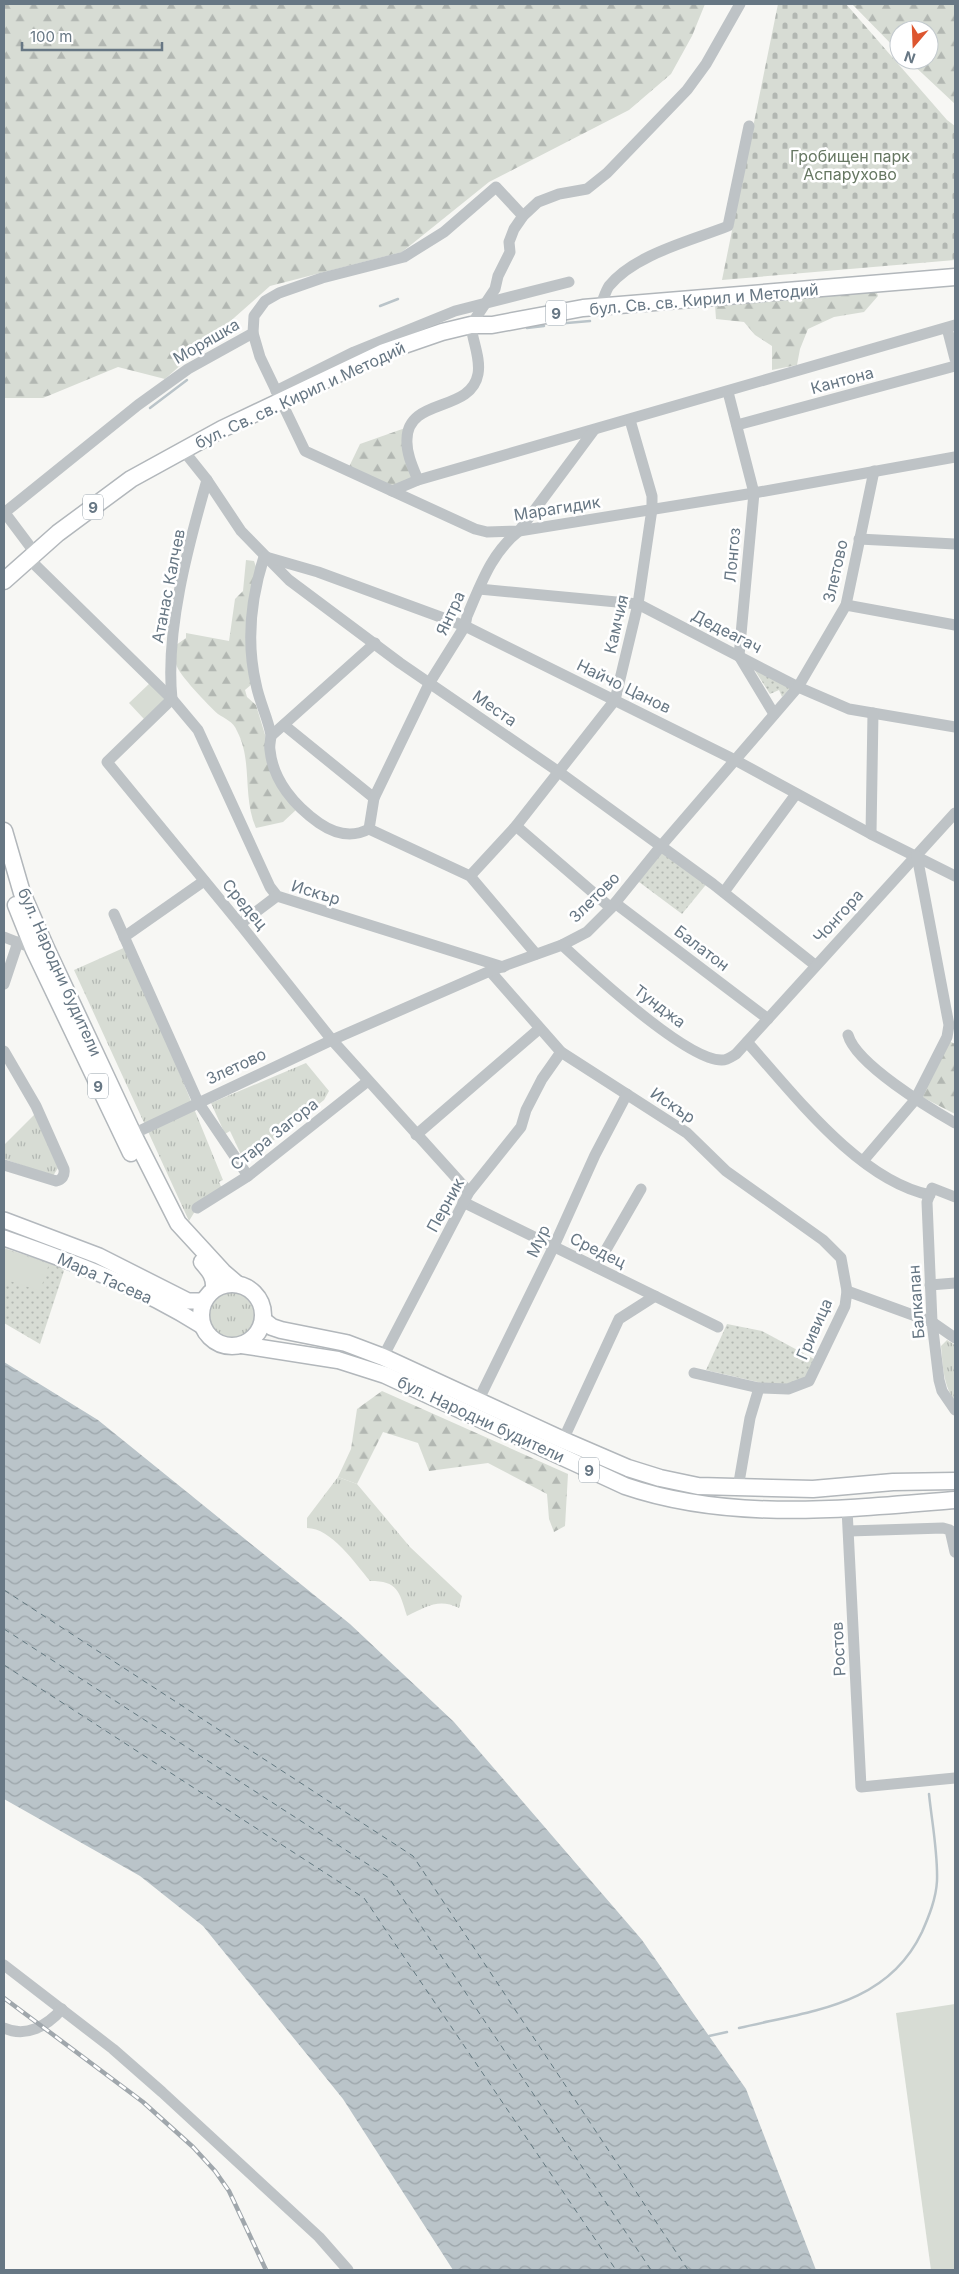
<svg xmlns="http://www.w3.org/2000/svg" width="959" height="2274" viewBox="0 0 959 2274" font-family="Inter,sans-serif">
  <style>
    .grass { fill: url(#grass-tufts) }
    .forest { fill: url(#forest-firs) }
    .cemetery { fill: url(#cemetery-stones) }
    .park { fill: url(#park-dots) }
    .garden { fill: #d7dcd4 }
    .water { fill: url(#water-waves) }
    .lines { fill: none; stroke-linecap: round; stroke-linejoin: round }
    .stream { stroke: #bac4c9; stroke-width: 2.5 }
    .ferry { stroke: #637880; stroke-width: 1; stroke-dasharray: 6 5; stroke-linecap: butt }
    .secondary-casing { stroke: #b3b8bd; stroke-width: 18 }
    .primary-casing { stroke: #b2b7bb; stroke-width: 19 }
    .street { stroke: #bec3c6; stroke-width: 11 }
    .secondary { stroke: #fff; stroke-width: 15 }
    .primary { stroke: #fff; stroke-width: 16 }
    .rail-casing { stroke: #a0a7ac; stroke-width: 4.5 }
    .rail { stroke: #fff; stroke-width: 2.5; stroke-dasharray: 8; stroke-linecap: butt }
    .labels { text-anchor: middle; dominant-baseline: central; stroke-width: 5; stroke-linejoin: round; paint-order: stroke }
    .shield { fill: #fff; stroke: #95a0a9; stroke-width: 1 }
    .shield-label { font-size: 15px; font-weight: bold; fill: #677784 }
    .park-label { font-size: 16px; fill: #667762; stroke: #fff }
    .street-label { font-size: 16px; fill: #677784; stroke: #fff }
  </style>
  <defs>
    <pattern id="grass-tufts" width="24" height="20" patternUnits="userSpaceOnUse" patternTransform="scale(1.25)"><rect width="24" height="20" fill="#d7dcd4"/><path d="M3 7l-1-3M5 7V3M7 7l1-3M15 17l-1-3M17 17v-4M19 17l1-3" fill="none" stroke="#b2b7b2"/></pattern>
    <pattern id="forest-firs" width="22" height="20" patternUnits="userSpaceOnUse" patternTransform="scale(1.25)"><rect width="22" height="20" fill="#d7dcd4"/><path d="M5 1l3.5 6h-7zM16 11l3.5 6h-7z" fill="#b2b7b2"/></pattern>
    <pattern id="cemetery-stones" width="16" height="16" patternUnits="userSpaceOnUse" patternTransform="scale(1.25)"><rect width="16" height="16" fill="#d7dcd4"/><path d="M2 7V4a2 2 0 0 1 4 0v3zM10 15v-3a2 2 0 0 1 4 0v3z" fill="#b2b7b2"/></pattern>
    <pattern id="park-dots" width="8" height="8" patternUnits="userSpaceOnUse" patternTransform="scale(1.25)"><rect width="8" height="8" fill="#d7dcd4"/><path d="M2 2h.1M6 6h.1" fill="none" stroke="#b2b7b2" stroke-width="1.8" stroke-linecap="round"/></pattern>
    <pattern id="water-waves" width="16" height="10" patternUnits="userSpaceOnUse" patternTransform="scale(1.25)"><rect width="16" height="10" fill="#bac4c9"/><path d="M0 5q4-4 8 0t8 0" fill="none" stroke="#9ba4a9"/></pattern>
  </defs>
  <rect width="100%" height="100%" fill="#f7f7f4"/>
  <g class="grass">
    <polygon points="128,946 223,1180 219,1182 223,1191 197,1208 189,1221 74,970"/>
    <polygon points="306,1063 329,1091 324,1100 245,1163 230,1131 225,1134 211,1103"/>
    <polygon points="35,1114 58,1168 53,1176 4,1159 4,1145"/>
    <circle cx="232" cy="1316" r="24"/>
    <path d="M947 1340 955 1345V1401C943 1385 943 1366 941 1346Z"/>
    <path d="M338 1477 357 1484 410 1547 462 1596 459 1608C438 1598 427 1607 407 1616 399 1591 398 1581 370 1581 355 1563 331 1528 307 1528V1518Z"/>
  </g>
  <g class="forest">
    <polygon points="4,4 705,4 692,36 671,74 629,110 489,182 402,252 270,286 165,379 118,367 43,398 4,398"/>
    <polygon points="852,4 955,4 955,104 908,60 929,60 929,30 899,30 899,52"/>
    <polygon points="875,287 878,296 864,312 834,317 808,329 800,349 797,365 772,370 772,346 755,335 744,322 716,319 715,305"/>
    <polygon points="408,427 418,480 392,491 347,471 360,444"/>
    <path d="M246 560 254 561 256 567 252 684 245 690 247 697 256 705 266 738 297 809 283 822 256 828C242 796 253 761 237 731 233 721 225 719 218 714 209 706 178 674 176 664 174 658 176 651 176 645L186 638V633L229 641 235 599 243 591Z"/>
    <polygon points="949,1041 955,1044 955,1114 920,1096"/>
    <polygon points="382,1391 568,1474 565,1526 554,1532 549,1519 547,1494 488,1463 429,1471 418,1443 383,1432 357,1484 338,1477 351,1449 357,1409"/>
  </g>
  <polygon class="cemetery" points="778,4 846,4 947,120 955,126 955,260 722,280"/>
  <g class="park">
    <polygon points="754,669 792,686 782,697 779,690 770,694"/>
    <polygon points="661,846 709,881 682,914 635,879"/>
    <polygon points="4,1248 59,1266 64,1271 40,1344 4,1323"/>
    <polygon points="727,1324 762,1331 814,1359 805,1379 788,1385 775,1386 706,1370"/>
  </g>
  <g class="garden">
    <polygon points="150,683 165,699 144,719 129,703"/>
    <polygon points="4,1249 49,1264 40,1291 4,1279"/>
    <polygon points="955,2004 955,2270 931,2270 896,2013"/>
  </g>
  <polygon class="water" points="4,1362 98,1420 350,1624 454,1722 642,1940 746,2089 816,2270 453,2270 343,2099 203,1926 140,1876 4,1799"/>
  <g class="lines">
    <g class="stream">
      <polyline points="380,306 398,299"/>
      <polyline points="555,324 590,321"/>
      <polyline points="527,328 544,326"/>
      <polyline points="150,408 187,380"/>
      <path d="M739 2028C810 2011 887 2006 922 1932 929 1916 936 1899 937 1881 938 1853 932 1823 929 1794"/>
      <polyline points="709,2036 727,2032"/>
    </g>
    <g class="ferry">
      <polyline points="4,1590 413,1856 688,2270"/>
      <polyline points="4,1629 389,1878 651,2270"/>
      <polyline points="4,1665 364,1898 616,2270"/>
    </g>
    <g class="secondary-casing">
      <g id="secondary">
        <polyline points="4,1220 99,1256 188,1301 203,1301"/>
        <path d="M4 1238C73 1262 141 1287 202 1326"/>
      </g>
    </g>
    <g class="primary-casing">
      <g id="primary">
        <polyline points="4,581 58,533 131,479 222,429 302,391 384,352 442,332 471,325 492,325 583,308 955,277"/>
        <polyline points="4,831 22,893 46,948 133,1134 178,1223 223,1272 237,1284"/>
        <polyline points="16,905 34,950 131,1153"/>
        <path d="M202 1262C210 1271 215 1277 214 1289"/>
        <circle cx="232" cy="1315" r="31"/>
        <polyline points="263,1320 272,1327 281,1330 346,1343 383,1357 563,1440 628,1468 660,1478 698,1486 813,1489 893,1482 955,1481"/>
        <path d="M242 1345 338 1360 385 1375 625 1486C730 1522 846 1509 955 1500"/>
      </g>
    </g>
    <g class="street">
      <path d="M600 307C603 301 605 292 609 286 635 254 691 241 728 226L749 126"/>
      <polyline points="947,328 955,359"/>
      <polyline points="253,333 260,357 305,451 475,529 487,532 519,531 754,493 955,457"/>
      <polyline points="276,391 354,352 455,311 569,282"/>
      <polyline points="728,392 754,493 739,656 774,714"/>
      <polyline points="737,425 955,366"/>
      <polyline points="183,450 207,480 241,531 289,580 400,663 559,772 713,884 815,965"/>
      <path d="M418 480C413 468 406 453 407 439 408 397 471 413 478 374 481 358 472 340 471 325L495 289 498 276 510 252 509 242 514 229 523 216 538 202 559 194 587 189 607 173 687 90 706 64 740 4"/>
      <polyline points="392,491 418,480 955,325"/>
      <polyline points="4,513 138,405 188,369 253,333 254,316 265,301 279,293 322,278 404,257 444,232 496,187 523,216"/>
      <polyline points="5,513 35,553"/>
      <polyline points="859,539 955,544"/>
      <path d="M264 557C251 598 246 641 256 684 259 701 268 718 271 735 271 740 269 745 270 750 273 781 295 806 319 823 335 834 352 838 369 829"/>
      <polyline points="266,557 318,572 465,626 735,760 871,834 955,876"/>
      <polyline points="28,558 172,699 198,730 270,887 277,896 503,967"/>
      <polyline points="479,589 638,604 798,687 849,709 955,727"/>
      <polyline points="846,605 955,625"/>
      <polyline points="172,699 107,762 240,924 332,1040 469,1192"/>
      <path d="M172 699C165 631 188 546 207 480"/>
      <polyline points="284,725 374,798"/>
      <polyline points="271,736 375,643"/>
      <polyline points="516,826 611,908"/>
      <path d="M369 829 374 798 430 682 465 626 467 616C481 584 491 553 519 531L594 430"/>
      <polyline points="369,829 470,876 536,954"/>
      <polyline points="871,834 873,713"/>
      <polyline points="470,876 516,826 615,700 638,604 652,509 652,496 630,420"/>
      <polyline points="724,892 796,794"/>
      <polyline points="615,903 768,1019"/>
      <polyline points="114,914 198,1102 248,1176"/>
      <polyline points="240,924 277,896"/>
      <polyline points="4,937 37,950"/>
      <polyline points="124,937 204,881"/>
      <path d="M562 945C589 970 687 1061 722 1060 727 1060 731 1057 736 1054L955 813"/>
      <polyline points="490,971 561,1052 687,1133 726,1171 823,1240 841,1258 847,1291"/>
      <polyline points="4,984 18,942"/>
      <path d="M848 1035C856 1064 929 1108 955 1123"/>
      <path d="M747 1042C794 1094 858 1180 930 1195"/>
      <path d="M4 1051 36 1106 64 1169C65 1176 62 1180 56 1181L4 1165"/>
      <polyline points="133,1134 332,1040 490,971 562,945 587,932 611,908 661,846 798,687 846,605 874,471"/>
      <polyline points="416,1135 539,1029"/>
      <polyline points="863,1161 915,1100 947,1037 949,1025 917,856"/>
      <polyline points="955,1197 932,1188 927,1202 932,1322 939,1380 942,1391 955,1410"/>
      <polyline points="463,1202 718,1327"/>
      <polyline points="197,1208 248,1176 368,1081"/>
      <polyline points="596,1267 641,1189"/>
      <polyline points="930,1285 955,1283"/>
      <polyline points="383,1357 469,1192 521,1127 526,1110 542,1079 561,1052"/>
      <polyline points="694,1373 759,1388 788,1389 809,1381 845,1306 847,1291 932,1322 955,1338"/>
      <polyline points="478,1401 554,1246 595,1155 627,1094"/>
      <polyline points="563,1440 619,1319 655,1296"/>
      <polyline points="738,1488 750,1418 759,1388"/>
      <polyline points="847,1509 861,1787 955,1778"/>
      <polyline points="849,1531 943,1528 950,1530 955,1552"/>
      <polyline points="4,1965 113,2049 162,2092 319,2237 348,2270"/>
      <path d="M4 2028C26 2038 47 2026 62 2009"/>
    </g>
    <use href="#secondary" class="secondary"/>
    <use href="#primary" class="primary"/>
    <g class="rail-casing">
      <polyline id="rail" points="4,1998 143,2102 193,2147 215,2171 229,2191 266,2270"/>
    </g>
    <use href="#rail" class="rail"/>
  </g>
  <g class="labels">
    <g class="shield">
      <rect x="546" y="300.5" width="20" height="25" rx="4"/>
      <rect x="83" y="494.5" width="20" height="25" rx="4"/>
      <rect x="88" y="1073.5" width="20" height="25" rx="4"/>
      <rect x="579" y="1457.5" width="20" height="25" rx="4"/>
    </g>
    <g class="shield-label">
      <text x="556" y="313">9</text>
      <text x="93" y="507">9</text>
      <text x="98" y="1086">9</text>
      <text x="589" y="1470">9</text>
    </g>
    <g class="park-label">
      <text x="850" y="156">Гробищен парк<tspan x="850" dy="18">Аспарухово</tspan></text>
    </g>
    <g class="street-label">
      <text transform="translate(704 299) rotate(-5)">бул. Св. св. Кирил и Методий</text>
      <text transform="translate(206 341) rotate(-30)">Моряшка</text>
      <text transform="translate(842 380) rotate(-15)">Кантона</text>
      <text transform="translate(300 395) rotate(-25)">бул. Св. св. Кирил и Методий</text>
      <text transform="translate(557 508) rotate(-9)">Марагидик</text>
      <text transform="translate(732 555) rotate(-85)">Лонгоз</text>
      <text transform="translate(835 571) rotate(-77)">Злетово</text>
      <text transform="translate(168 586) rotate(-79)">Атанас Калчев</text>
      <text transform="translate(450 613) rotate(-65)">Янтра</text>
      <text transform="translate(616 624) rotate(-77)">Камчия</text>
      <text transform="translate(727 631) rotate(27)">Дедеагач</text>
      <text transform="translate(624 686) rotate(26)">Найчо Цанов</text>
      <text transform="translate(495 708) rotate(35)">Места</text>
      <text transform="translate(316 892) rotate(17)">Искър</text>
      <text transform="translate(594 897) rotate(-45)">Злетово</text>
      <text transform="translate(245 904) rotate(50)">Средец</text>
      <text transform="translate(838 916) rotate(-48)">Чонгора</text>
      <text transform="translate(702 948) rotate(37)">Балатон</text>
      <text transform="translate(60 972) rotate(66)">бул. Народни будители</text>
      <text transform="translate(660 1006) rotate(37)">Тунджа</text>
      <text transform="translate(236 1066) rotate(-25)">Злетово</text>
      <text transform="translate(673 1105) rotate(34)">Искър</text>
      <text transform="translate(274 1134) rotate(-38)">Стара Загора</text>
      <text transform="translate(445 1205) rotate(-61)">Перник</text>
      <text transform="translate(538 1241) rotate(-65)">Мур</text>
      <text transform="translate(598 1250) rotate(26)">Средец</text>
      <text transform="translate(105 1278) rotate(24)">Мара Тасева</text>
      <text transform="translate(916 1302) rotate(-94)">Балкапан</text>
      <text transform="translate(814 1329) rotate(-66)">Гривица</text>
      <text transform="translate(481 1419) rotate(25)">бул. Народни будители</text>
      <text transform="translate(838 1649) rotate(-93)">Ростов</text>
    </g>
  </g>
  <rect width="959" height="2274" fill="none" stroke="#677784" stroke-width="10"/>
  <g transform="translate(914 45) rotate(199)"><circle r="24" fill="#ffffff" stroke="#c2c9ce"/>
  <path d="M0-4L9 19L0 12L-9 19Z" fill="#dd562f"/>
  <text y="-8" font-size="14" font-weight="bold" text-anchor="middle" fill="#677784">N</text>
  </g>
  <path d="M22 42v8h140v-8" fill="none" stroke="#677784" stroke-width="2.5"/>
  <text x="30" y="42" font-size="15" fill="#677784" stroke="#ffffff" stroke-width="4" paint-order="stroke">100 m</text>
</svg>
